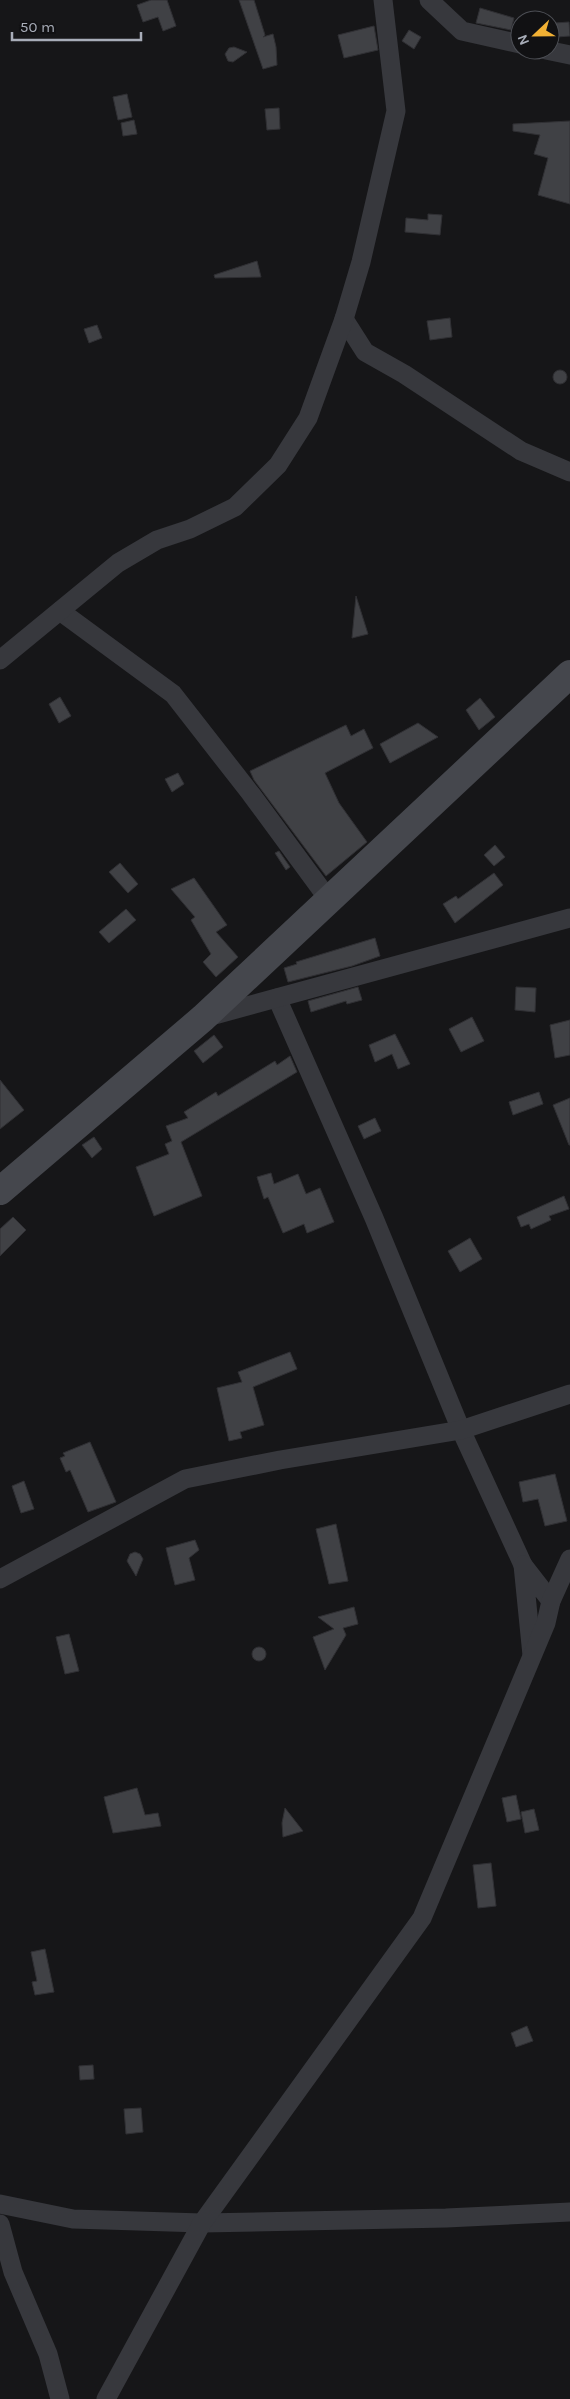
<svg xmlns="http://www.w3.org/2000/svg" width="570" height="2399" viewBox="0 0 570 2399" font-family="Karla,sans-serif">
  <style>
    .building { fill: #404145; stroke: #303034 }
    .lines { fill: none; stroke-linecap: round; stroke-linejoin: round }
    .street { stroke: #37383d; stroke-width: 19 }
    .secondary { stroke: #45474d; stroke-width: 28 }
  </style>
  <rect width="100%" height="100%" fill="#161618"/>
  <g class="building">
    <polygon points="151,0 167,0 176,26 163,31 158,17 143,22 137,5"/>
    <polygon points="239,0 254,0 265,35 263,37 273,34 276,47 277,65 263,69"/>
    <polygon points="480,8 514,18 511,30 476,23"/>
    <polygon points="569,22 570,36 557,37 555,23"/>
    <polygon points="374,26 378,50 344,58 338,35"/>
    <polygon points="409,30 421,37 414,49 402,41"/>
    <polygon points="234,47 247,52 233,62 228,61 225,54 229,48"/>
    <polygon points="127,94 132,117 118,120 113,97"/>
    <polygon points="279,108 280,129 267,130 265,109"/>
    <polygon points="134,120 137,134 123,136 121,123"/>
    <polygon points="570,121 570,204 538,195 548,158 534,154 540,135 513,131 513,124"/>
    <polygon points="428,214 442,215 440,235 405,232 406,218 428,220"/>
    <polygon points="257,261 261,277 215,278 214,275"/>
    <polygon points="450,318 452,337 430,340 427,321"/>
    <polygon points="97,325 102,338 89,343 84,329"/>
    <circle cx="560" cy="377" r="7"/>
    <polygon points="356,596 368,634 352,638"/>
    <polygon points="60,697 71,716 59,723 49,704"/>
    <polygon points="480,698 495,717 479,730 466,710"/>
    <polygon points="418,723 438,737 390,763 380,744"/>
    <polygon points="346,725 351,736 364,729 373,748 325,773 339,803 367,842 326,876 254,780 250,771"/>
    <polygon points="178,773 184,784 172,792 165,779"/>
    <polygon points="495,845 505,857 494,866 484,855"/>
    <polygon points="279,851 290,867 286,870 275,853"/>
    <polygon points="120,863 138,884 128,893 109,872"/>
    <polygon points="494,873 503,885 455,923 443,904 456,896 458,899"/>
    <polygon points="194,878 227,925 216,932 238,957 216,977 203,962 211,954 191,920 195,917 171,889"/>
    <polygon points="126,909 136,920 109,943 99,932"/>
    <polygon points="375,938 380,956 352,966 288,982 284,968 297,964 296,962"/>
    <polygon points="358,987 362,1000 347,1004 346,1001 311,1012 308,1001"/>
    <polygon points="516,987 536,988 535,1012 515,1010"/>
    <polygon points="472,1017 484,1041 461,1052 449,1029"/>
    <polygon points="570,1020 570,1055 555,1058 550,1025"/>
    <polygon points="395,1034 410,1064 398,1069 392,1054 375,1062 369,1045"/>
    <polygon points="214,1035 223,1047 203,1063 194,1051"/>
    <polygon points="290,1056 297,1072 181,1142 202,1196 154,1216 136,1167 169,1154 165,1144 172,1141 166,1126 188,1118 184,1112 216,1092 218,1096 275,1061 277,1065"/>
    <polygon points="0,1080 24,1110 0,1129"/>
    <polygon points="539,1092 543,1104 513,1115 509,1102"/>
    <polygon points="570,1098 570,1145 569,1145 553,1105"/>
    <polygon points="375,1118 381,1131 364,1139 358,1126"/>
    <polygon points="94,1137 102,1149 92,1158 82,1145"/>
    <polygon points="271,1173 274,1184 298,1174 306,1194 320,1188 334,1222 307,1233 304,1224 283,1233 268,1197 264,1199 257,1177"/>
    <polygon points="564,1196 569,1209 549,1216 551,1220 531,1229 529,1224 521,1227 517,1217"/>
    <polygon points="13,1217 26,1230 0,1256 0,1229"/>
    <polygon points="470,1238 482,1259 460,1272 448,1251"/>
    <polygon points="290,1352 297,1369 253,1387 264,1425 240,1432 242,1438 229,1441 217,1388 242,1382 238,1372"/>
    <polygon points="90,1442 116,1502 88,1512 70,1470 66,1472 60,1458 65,1456 63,1453"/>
    <polygon points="555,1474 567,1521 545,1526 538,1499 523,1502 519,1482"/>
    <polygon points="24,1481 34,1509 21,1513 12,1486"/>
    <polygon points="336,1524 348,1581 329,1584 316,1529"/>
    <polygon points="195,1540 199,1550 189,1558 195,1580 175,1585 166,1548"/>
    <polygon points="135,1552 140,1554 143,1559 136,1576 127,1561 130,1554"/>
    <polygon points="354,1607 358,1624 343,1628 346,1635 325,1670 313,1637 334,1629 318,1617"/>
    <polygon points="69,1634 79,1671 65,1674 56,1637"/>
    <circle cx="259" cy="1654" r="7"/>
    <polygon points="137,1788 145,1815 158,1813 161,1826 113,1833 104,1797"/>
    <polygon points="516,1795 521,1819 507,1822 502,1798"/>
    <polygon points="285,1808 303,1831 283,1837 282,1823"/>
    <polygon points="534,1809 539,1830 525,1833 521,1812"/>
    <polygon points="491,1863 496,1906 478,1908 473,1865"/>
    <polygon points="45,1949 54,1992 35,1995 32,1982 37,1981 31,1952"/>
    <polygon points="527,2026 533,2041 516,2047 511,2033"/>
    <polygon points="93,2065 94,2079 80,2080 79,2066"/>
    <polygon points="141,2108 143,2132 126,2134 124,2109"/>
  </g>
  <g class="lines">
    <g class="street">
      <polyline points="429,0 462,31 520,44"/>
      <polyline points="546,50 570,55"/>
      <polyline points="344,319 365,352 404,374 521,451 570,472"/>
      <polyline points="60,611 173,694 251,794 329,900"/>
      <polyline points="0,660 118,563 157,540 190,529 235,507 278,465 308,418 344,319 361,262 396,111 383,0"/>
      <polyline points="277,998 374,1218 461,1430 523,1565"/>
      <polyline points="207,1017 570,918"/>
      <polyline points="0,1579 185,1479 280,1460 461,1430 570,1394"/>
      <polyline points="532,1655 523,1565 551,1601"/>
      <polyline points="0,2204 73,2219 202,2223 446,2218 570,2212"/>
      <polyline points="0,2224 13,2272 48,2354 60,2399"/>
      <polyline points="106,2399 202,2223 422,1918 546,1623 551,1601 570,1559"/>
    </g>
    <polyline class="secondary" points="0,1191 203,1018 570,674"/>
  </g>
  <g transform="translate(535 35) rotate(248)"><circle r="24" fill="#111113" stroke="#4d4f55"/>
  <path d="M0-4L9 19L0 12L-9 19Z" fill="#f2b134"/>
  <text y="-8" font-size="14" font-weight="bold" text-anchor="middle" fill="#a8adb8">N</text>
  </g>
  <path d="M12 32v8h129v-8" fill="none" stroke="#a8adb8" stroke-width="2.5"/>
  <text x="20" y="32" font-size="15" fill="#a8adb8" stroke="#111113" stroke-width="4" paint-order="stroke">50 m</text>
</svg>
